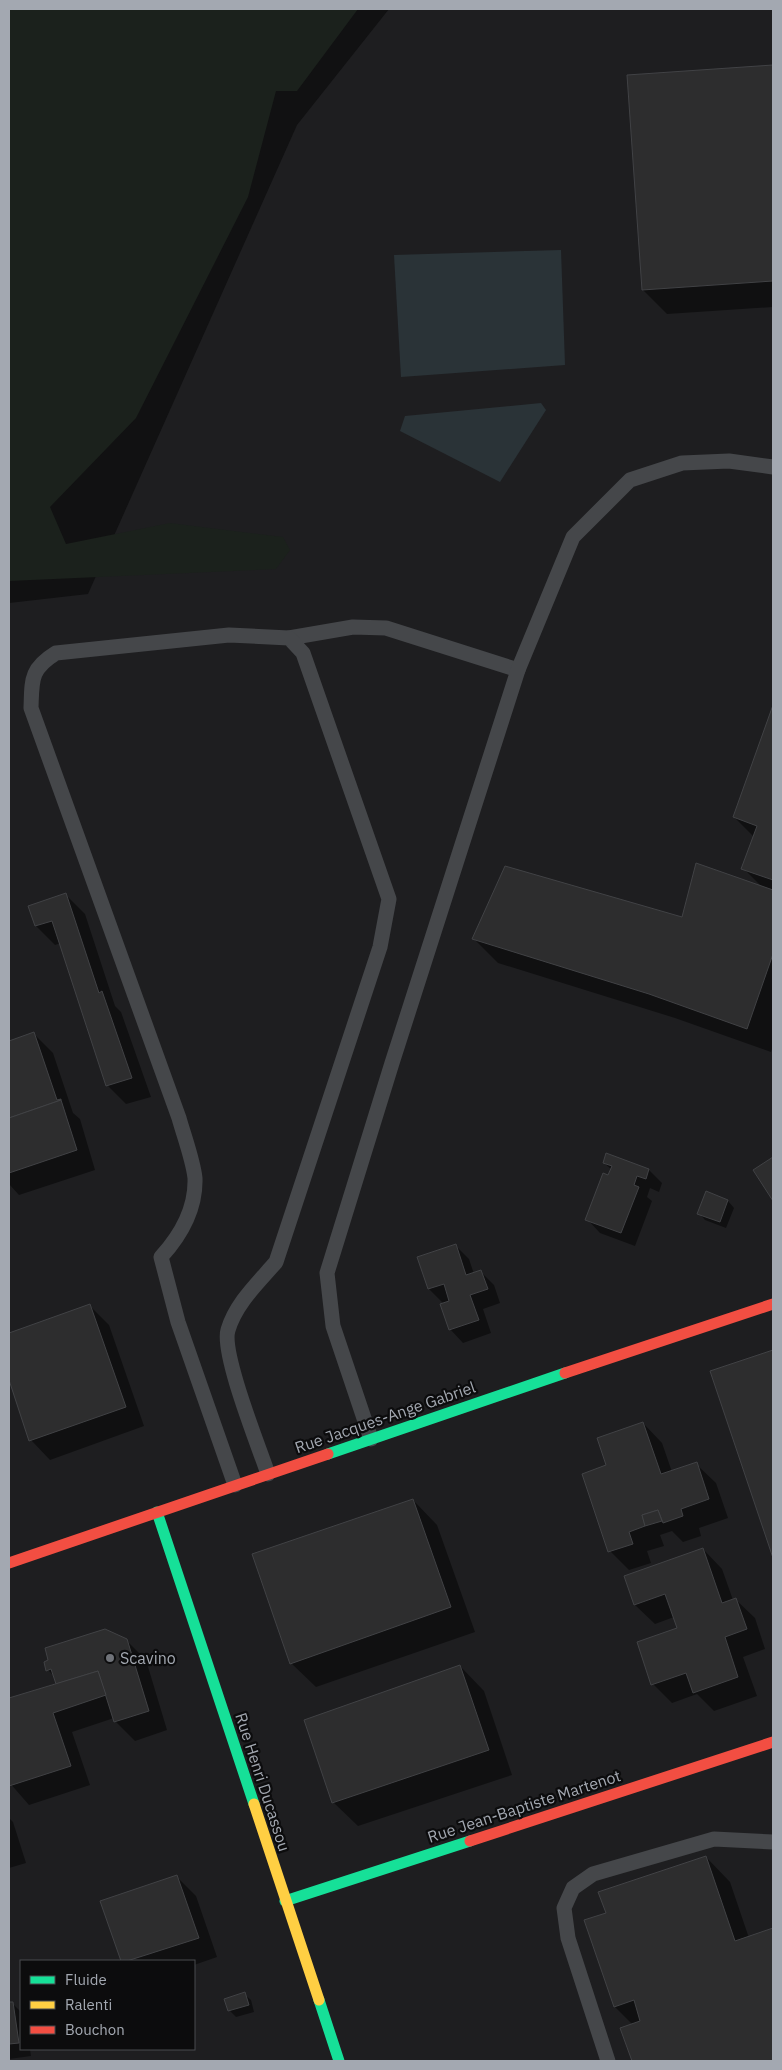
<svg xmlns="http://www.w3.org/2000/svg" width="782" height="2070" viewBox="0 0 782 2070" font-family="'IBM Plex Sans',sans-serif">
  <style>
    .built { fill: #1e1e20; fill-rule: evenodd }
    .green { fill: #1b211c }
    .water { fill: #2a3337 }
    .shadow { fill: #0007 }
    .building { fill: #2d2d2e; stroke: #414245 }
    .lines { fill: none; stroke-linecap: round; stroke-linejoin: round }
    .lane { stroke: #45474a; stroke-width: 15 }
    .fast { stroke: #16e098; stroke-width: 11 }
    .slow { stroke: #ffcf43; stroke-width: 11 }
    .jam { stroke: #f24e42; stroke-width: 11 }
    .poi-dot { fill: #707379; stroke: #0c0c0d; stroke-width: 2 }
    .labels { text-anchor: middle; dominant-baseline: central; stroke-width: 4.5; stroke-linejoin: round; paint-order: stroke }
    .street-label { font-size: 16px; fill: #a3a8b1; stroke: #0c0c0d }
    .poi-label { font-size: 16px; fill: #a3a8b1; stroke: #0c0c0d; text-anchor: start }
  </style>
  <rect width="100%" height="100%" fill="#111112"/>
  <path class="built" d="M389 9H773V2061H9V603L88 594 297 125ZM21 1961H194V2049H21Z"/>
  <polygon class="green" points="9,9 358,9 297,91 276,91 248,197 136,418 50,507 66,544 170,523 283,537 290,550 276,569 9,581"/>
  <g class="water">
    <polygon points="561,250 565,365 401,377 394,255"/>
    <polygon points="541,403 546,410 500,482 400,431 405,416"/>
  </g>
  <g class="shadow">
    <polygon points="773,66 773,307 667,314 643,290 628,76"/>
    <polygon points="773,709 773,1046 771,1052 675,1018 498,963 474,939 683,918 762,887 743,868 754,837 734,817"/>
    <polygon points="66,895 85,914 115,1006 121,1012 151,1097 126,1104 107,1085 61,943 55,945 36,926"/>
    <polygon points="34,1034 53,1053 73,1113 80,1119 95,1170 19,1195 9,1184 9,1042"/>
    <polygon points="607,1154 649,1170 662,1183 659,1192 650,1188 647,1197 652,1201 635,1246 600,1233 587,1219 611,1169 604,1163"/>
    <polygon points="728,1201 734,1208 726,1228 705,1220 699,1213"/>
    <polygon points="456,1246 469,1259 474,1274 481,1272 494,1285 500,1303 483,1309 491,1333 463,1343 450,1329 444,1304 429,1289 419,1258"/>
    <polygon points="90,1306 109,1325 144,1426 50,1460 31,1440 9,1376 9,1334"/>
    <polygon points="773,1351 773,1554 712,1372"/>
    <polygon points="643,1423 662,1443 672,1472 696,1464 716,1483 728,1518 699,1528 701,1536 683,1542 672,1531 660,1535 664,1546 647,1551 651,1563 629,1570 610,1551 608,1466"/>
    <polygon points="413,1500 437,1525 475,1632 316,1687 291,1663"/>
    <polygon points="703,1549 722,1569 733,1600 735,1599 755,1618 765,1649 743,1657 757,1696 714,1711 697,1694 672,1703 653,1684 678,1629 674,1617 655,1624 635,1605 626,1576"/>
    <polygon points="126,1640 146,1660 167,1730 135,1741 116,1722 114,1718 72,1732 90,1785 29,1805 9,1782 9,1699 57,1683 56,1678 48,1670"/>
    <polygon points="460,1666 484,1691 512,1775 358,1826 333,1802"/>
    <polygon points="9,1818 13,1822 26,1863 9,1868"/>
    <polygon points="706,1857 730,1882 749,1938 773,1930 773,2061 633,2061 622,2028 633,2025 615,2007 607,1914"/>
    <polygon points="177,1877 196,1896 217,1957 194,1965 194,1961 122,1961 102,1902"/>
    <polygon points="244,1994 251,2000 254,2012 236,2017 230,2011 226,2000"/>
    <polygon points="12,2003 21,2012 21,2049 30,2049 31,2056 9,2059 9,2004"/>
  </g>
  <g class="building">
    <polygon points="773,65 773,281 642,290 627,75"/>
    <polygon points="773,705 773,880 741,869 757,826 733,817"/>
    <polygon points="696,863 773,890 773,954 747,1029 649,994 472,939 505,866 682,917"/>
    <polygon points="66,893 99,993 102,991 132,1078 106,1086 52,921 35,926 28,906"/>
    <polygon points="34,1032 57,1100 61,1099 61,1100 9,1118 9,1041"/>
    <polygon points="61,1100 77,1150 9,1173 9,1118"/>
    <polygon points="606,1153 649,1169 646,1179 637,1176 634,1185 639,1187 621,1233 585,1220 603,1173 608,1175 612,1166 603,1163"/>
    <polygon points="773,1157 773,1201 753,1170"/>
    <polygon points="706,1191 728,1200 720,1222 697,1214"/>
    <polygon points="456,1244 466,1275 481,1270 488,1289 470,1295 479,1320 449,1330 440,1304 449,1301 444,1284 428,1289 417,1257"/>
    <polygon points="90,1304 126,1407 29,1441 9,1380 9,1333"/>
    <polygon points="773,1350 773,1558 710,1371"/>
    <polygon points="643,1422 661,1474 697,1462 709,1499 681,1509 683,1516 663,1523 658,1510 642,1515 645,1526 629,1532 633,1544 608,1552 582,1474 606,1465 597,1438"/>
    <polygon points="413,1499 451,1607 290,1664 252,1554"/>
    <polygon points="658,1510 662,1521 645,1526 642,1515"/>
    <polygon points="703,1548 722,1603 736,1598 747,1629 725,1637 738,1677 693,1693 686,1673 651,1685 637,1642 677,1628 665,1594 634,1605 624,1576"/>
    <polygon points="105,1629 127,1639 149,1711 114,1722 98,1671 56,1684 51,1669 46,1671 44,1662 48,1660 45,1648"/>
    <polygon points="460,1665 489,1750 332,1803 304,1720"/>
    <polygon points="98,1671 106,1695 53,1713 71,1766 9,1786 9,1698"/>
    <polygon points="706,1856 735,1941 773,1928 773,2061 632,2061 620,2028 640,2021 634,2000 614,2007 584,1920 606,1913 598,1892"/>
    <polygon points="177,1875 199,1938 127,1961 121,1961 100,1901"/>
    <polygon points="245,1992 249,2005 228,2011 224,1999"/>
    <polygon points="9,2002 13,2002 19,2043 9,2044"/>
  </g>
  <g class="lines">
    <g class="lane">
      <polyline points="289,638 353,627 386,628 518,670"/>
      <polyline points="371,1439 333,1326 327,1273 392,1063 518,670 573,537 630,480 682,463 729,461 773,467"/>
      <path d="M235 1485 178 1322 161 1257C181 1235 196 1208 195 1178 193 1160 184 1136 179 1118L31 708C32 680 30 669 56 653L229 635 289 638 303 653 389 899 380 947 276 1262C258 1283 236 1303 228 1330 221 1353 259 1447 268 1474"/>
      <polyline points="608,2061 568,1938 564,1908 573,1888 593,1874 714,1839 773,1842"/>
    </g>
    <g class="fast">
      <polyline points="328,1454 565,1373"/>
      <polyline points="157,1512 254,1804"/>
      <polyline points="285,1901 470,1841"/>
      <polyline points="319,2000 339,2061"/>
    </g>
    <polyline class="slow" points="254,1804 319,2000"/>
    <g class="jam">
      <polyline points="565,1373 773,1304"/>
      <polyline points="9,1563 328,1454"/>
      <polyline points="470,1841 773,1742"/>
    </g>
  </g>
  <circle class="poi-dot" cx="110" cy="1658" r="5"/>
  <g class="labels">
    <g class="street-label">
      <text transform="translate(385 1417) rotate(-19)">Rue Jacques-Ange Gabriel</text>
      <text transform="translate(263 1782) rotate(72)">Rue Henri Ducassou</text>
      <text transform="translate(524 1806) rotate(-18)">Rue Jean-Baptiste Martenot</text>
    </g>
    <g class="poi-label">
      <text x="120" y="1658">Scavino</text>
    </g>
  </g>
  <rect width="782" height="2070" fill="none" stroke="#a3a8b1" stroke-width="20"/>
  <rect x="20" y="1960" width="175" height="90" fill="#0c0c0d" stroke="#484a4f"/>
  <rect x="30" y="1976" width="25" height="8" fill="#16e098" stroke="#484a4f"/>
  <text x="65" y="1985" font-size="15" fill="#a3a8b1">Fluide</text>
  <rect x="30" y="2001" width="25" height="8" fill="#ffcf43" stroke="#484a4f"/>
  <text x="65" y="2010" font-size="15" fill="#a3a8b1">Ralenti</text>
  <rect x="30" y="2026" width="25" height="8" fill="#f24e42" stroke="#484a4f"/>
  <text x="65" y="2035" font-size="15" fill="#a3a8b1">Bouchon</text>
</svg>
